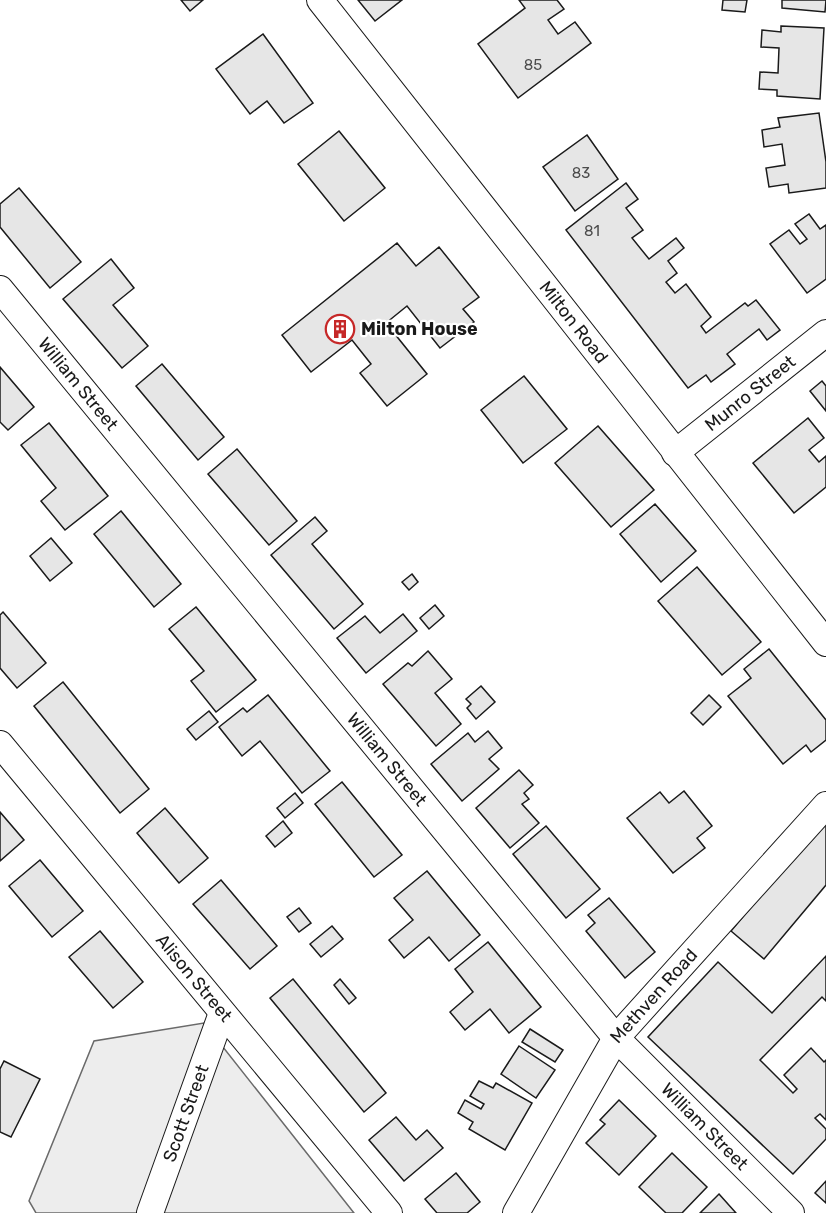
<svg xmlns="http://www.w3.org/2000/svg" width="826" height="1213" viewBox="0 0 826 1213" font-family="Rubik,sans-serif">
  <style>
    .built { fill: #ededed; stroke: #6a6a6a; stroke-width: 1.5 }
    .building { fill: #e6e6e6; stroke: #1a1a1a; stroke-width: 1.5 }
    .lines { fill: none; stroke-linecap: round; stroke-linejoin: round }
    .street-casing { stroke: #1a1a1a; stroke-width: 28 }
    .street { stroke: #fff; stroke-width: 26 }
    .labels { text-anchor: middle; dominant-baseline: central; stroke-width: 4.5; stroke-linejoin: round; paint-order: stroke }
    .number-label { font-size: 15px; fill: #4d4d4d }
    .street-label { font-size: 18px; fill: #1a1a1a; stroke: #fff }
    .poi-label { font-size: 18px; font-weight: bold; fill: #1a1a1a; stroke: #fff; text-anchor: start }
  </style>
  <rect width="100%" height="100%" fill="#fff"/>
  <polygon class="built" points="204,1023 354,1213 36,1213 29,1201 94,1041"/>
  <g class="building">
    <polygon points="181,0 203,0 190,11"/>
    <polygon points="358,0 402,0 375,21"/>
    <polygon points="519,0 557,0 564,9 548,20 558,34 575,22 591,43 518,98 478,44 525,8"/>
    <polygon points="723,0 747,0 745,12 722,10"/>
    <polygon points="782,0 826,0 825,12 782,8"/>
    <polygon points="781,26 824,28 820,99 777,96 777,90 759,89 760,72 778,73 779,48 761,47 762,30 781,32"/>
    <polygon points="263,34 313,103 284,123 267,101 250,114 216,69"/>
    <polygon points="819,113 826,162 826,188 789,193 788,184 769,187 766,168 785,165 782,144 764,147 762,130 780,127 778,118"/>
    <polygon points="339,131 385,188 344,221 298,164"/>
    <polygon points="587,135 618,179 575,211 543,167"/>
    <polygon points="626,183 638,199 626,208 643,230 632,238 649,259 676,238 684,248 668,261 677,273 666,282 675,293 686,284 711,317 701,326 706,333 745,303 748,306 756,300 780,330 767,340 759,329 727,354 735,364 711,382 706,375 688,388 566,230"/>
    <polygon points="19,188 81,262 50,288 0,227 0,204"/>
    <polygon points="809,214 820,229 826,225 826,279 807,293 770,244 789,230 800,244 807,239 795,224"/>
    <polygon points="397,243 416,266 439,247 479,297 463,309 474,322 440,348 407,306 386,323 427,374 387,406 360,373 371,364 352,340 311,372 282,335"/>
    <polygon points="111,259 134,288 113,305 148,346 122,368 63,299"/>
    <polygon points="162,364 224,437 198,460 136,386"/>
    <polygon points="0,367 34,407 8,430 0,422"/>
    <polygon points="524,376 567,429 523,463 481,410"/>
    <polygon points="822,381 826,386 826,411 810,391"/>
    <polygon points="808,418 824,438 809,450 819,462 826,456 826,487 794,513 753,463"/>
    <polygon points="49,423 108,496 65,530 41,501 56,488 21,445"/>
    <polygon points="598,426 654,490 611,527 555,463"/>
    <polygon points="237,449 297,521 269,545 208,474"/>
    <polygon points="655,504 696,551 661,582 620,534"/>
    <polygon points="121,511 181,584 154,607 94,534"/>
    <polygon points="315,517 327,531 312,544 363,604 334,629 271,555"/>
    <polygon points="51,538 72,563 50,581 30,556"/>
    <polygon points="697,567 761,642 722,675 658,601"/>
    <polygon points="412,574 418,582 409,590 402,582"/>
    <polygon points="435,605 444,616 429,629 420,618"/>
    <polygon points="196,607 256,680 216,712 191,681 204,671 169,629"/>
    <polygon points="3,612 46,663 17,688 0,668 0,615"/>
    <polygon points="403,614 417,631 366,673 337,638 365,616 380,633"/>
    <polygon points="769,649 826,720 826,740 811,752 806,745 783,764 728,696 751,678 744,669"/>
    <polygon points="428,651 452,679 435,693 461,724 436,746 383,684 408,663 412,666"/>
    <polygon points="63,682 149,789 120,813 34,706"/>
    <polygon points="481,686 495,702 476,719 467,708 471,704 466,699"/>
    <polygon points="268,695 330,771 302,793 260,741 242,756 219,727 243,708 247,712"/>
    <polygon points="709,695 721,707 703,725 691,713"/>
    <polygon points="209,711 218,722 196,740 187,729"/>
    <polygon points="488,731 502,748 489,759 499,769 462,801 431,764 468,733 475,742"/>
    <polygon points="519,770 533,785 524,793 529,799 522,804 539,823 510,848 476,808"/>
    <polygon points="342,782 402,855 374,877 315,804"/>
    <polygon points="684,791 712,826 697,838 705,848 673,873 627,818 660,792 669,803"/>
    <polygon points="295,793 303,803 285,818 277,808"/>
    <polygon points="165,808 208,858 179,883 137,833"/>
    <polygon points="0,812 24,840 0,861"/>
    <polygon points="826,818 826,885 764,959 731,931"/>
    <polygon points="283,821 292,833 275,847 266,836"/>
    <polygon points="546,826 600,889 566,918 513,854"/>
    <polygon points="40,860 83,911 52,937 9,886"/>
    <polygon points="427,871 480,935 449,961 429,937 404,958 389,940 413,920 394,898"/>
    <polygon points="221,880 277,946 250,969 193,904"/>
    <polygon points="609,898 655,952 625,978 586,931 595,923 588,915"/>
    <polygon points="299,908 311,923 299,932 287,917"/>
    <polygon points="332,926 343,939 321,957 310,944"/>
    <polygon points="100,931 143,982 113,1008 69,957"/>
    <polygon points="488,942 541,1007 509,1033 490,1009 465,1030 450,1012 473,992 455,969"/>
    <polygon points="826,956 826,1001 822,997 760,1060 793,1093 797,1089 784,1075 811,1048 824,1062 826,1060 826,1120 820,1114 815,1118 826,1129 826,1139 793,1174 648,1037 718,962 772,1013"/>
    <polygon points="293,979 386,1093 364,1112 270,998"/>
    <polygon points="340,979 356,998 349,1004 334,985"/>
    <polygon points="530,1029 563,1050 555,1062 522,1042"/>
    <polygon points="519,1046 555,1070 536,1098 501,1074"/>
    <polygon points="4,1061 40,1079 11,1137 0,1132 0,1069"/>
    <polygon points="479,1081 493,1088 496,1083 532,1103 505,1150 469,1129 473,1122 458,1113 465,1100 481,1109 484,1104 470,1096"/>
    <polygon points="619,1100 656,1136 619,1175 586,1143 605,1124 600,1120"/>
    <polygon points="396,1117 416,1140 427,1130 443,1148 404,1181 369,1140"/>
    <polygon points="672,1153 707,1187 682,1213 666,1213 639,1187"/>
    <polygon points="456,1173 480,1202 467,1213 437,1213 425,1199"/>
    <polygon points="826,1181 826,1203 815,1193"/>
    <polygon points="719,1194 736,1213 700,1213"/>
  </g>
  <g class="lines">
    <g class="street-casing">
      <g id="street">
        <path id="s1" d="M320 0 826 643"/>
        <path id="s2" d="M0 289 616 1038 791 1213"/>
        <path id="s3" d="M675 453 826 333"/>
        <path id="s4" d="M0 744 389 1213"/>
        <path id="s5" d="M150 1213 222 1013"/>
        <path id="s6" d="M516 1213 616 1038 826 805"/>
      </g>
    </g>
    <use href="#street" class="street"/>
  </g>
  <defs>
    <g id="building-ring" transform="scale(1.5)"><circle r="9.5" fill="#fff" stroke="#c62828" stroke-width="1.5"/><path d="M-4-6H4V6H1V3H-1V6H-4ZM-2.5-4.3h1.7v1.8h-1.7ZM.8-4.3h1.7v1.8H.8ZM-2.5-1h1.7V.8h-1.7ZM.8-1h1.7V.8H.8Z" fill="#c62828"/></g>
  </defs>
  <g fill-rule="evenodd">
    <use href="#building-ring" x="340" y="329"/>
  </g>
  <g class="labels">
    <g class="number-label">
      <text x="533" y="65">85</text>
      <text x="581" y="173">83</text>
      <text x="592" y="231">81</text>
    </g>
    <g class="street-label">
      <text stroke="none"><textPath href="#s1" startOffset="410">Milton Road</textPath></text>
      <text stroke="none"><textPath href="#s2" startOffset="123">William Street</textPath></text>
      <text stroke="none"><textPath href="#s3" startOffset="96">Munro Street</textPath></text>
      <text stroke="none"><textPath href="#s2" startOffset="609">William Street</textPath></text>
      <text stroke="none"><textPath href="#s4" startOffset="304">Alison Street</textPath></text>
      <text stroke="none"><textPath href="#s6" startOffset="258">Methven Road</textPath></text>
      <text stroke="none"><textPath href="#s5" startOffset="106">Scott Street</textPath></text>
      <text stroke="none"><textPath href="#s2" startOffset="1095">William Street</textPath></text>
    </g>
    <g class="poi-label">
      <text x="361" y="329">Milton House</text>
    </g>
  </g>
</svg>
